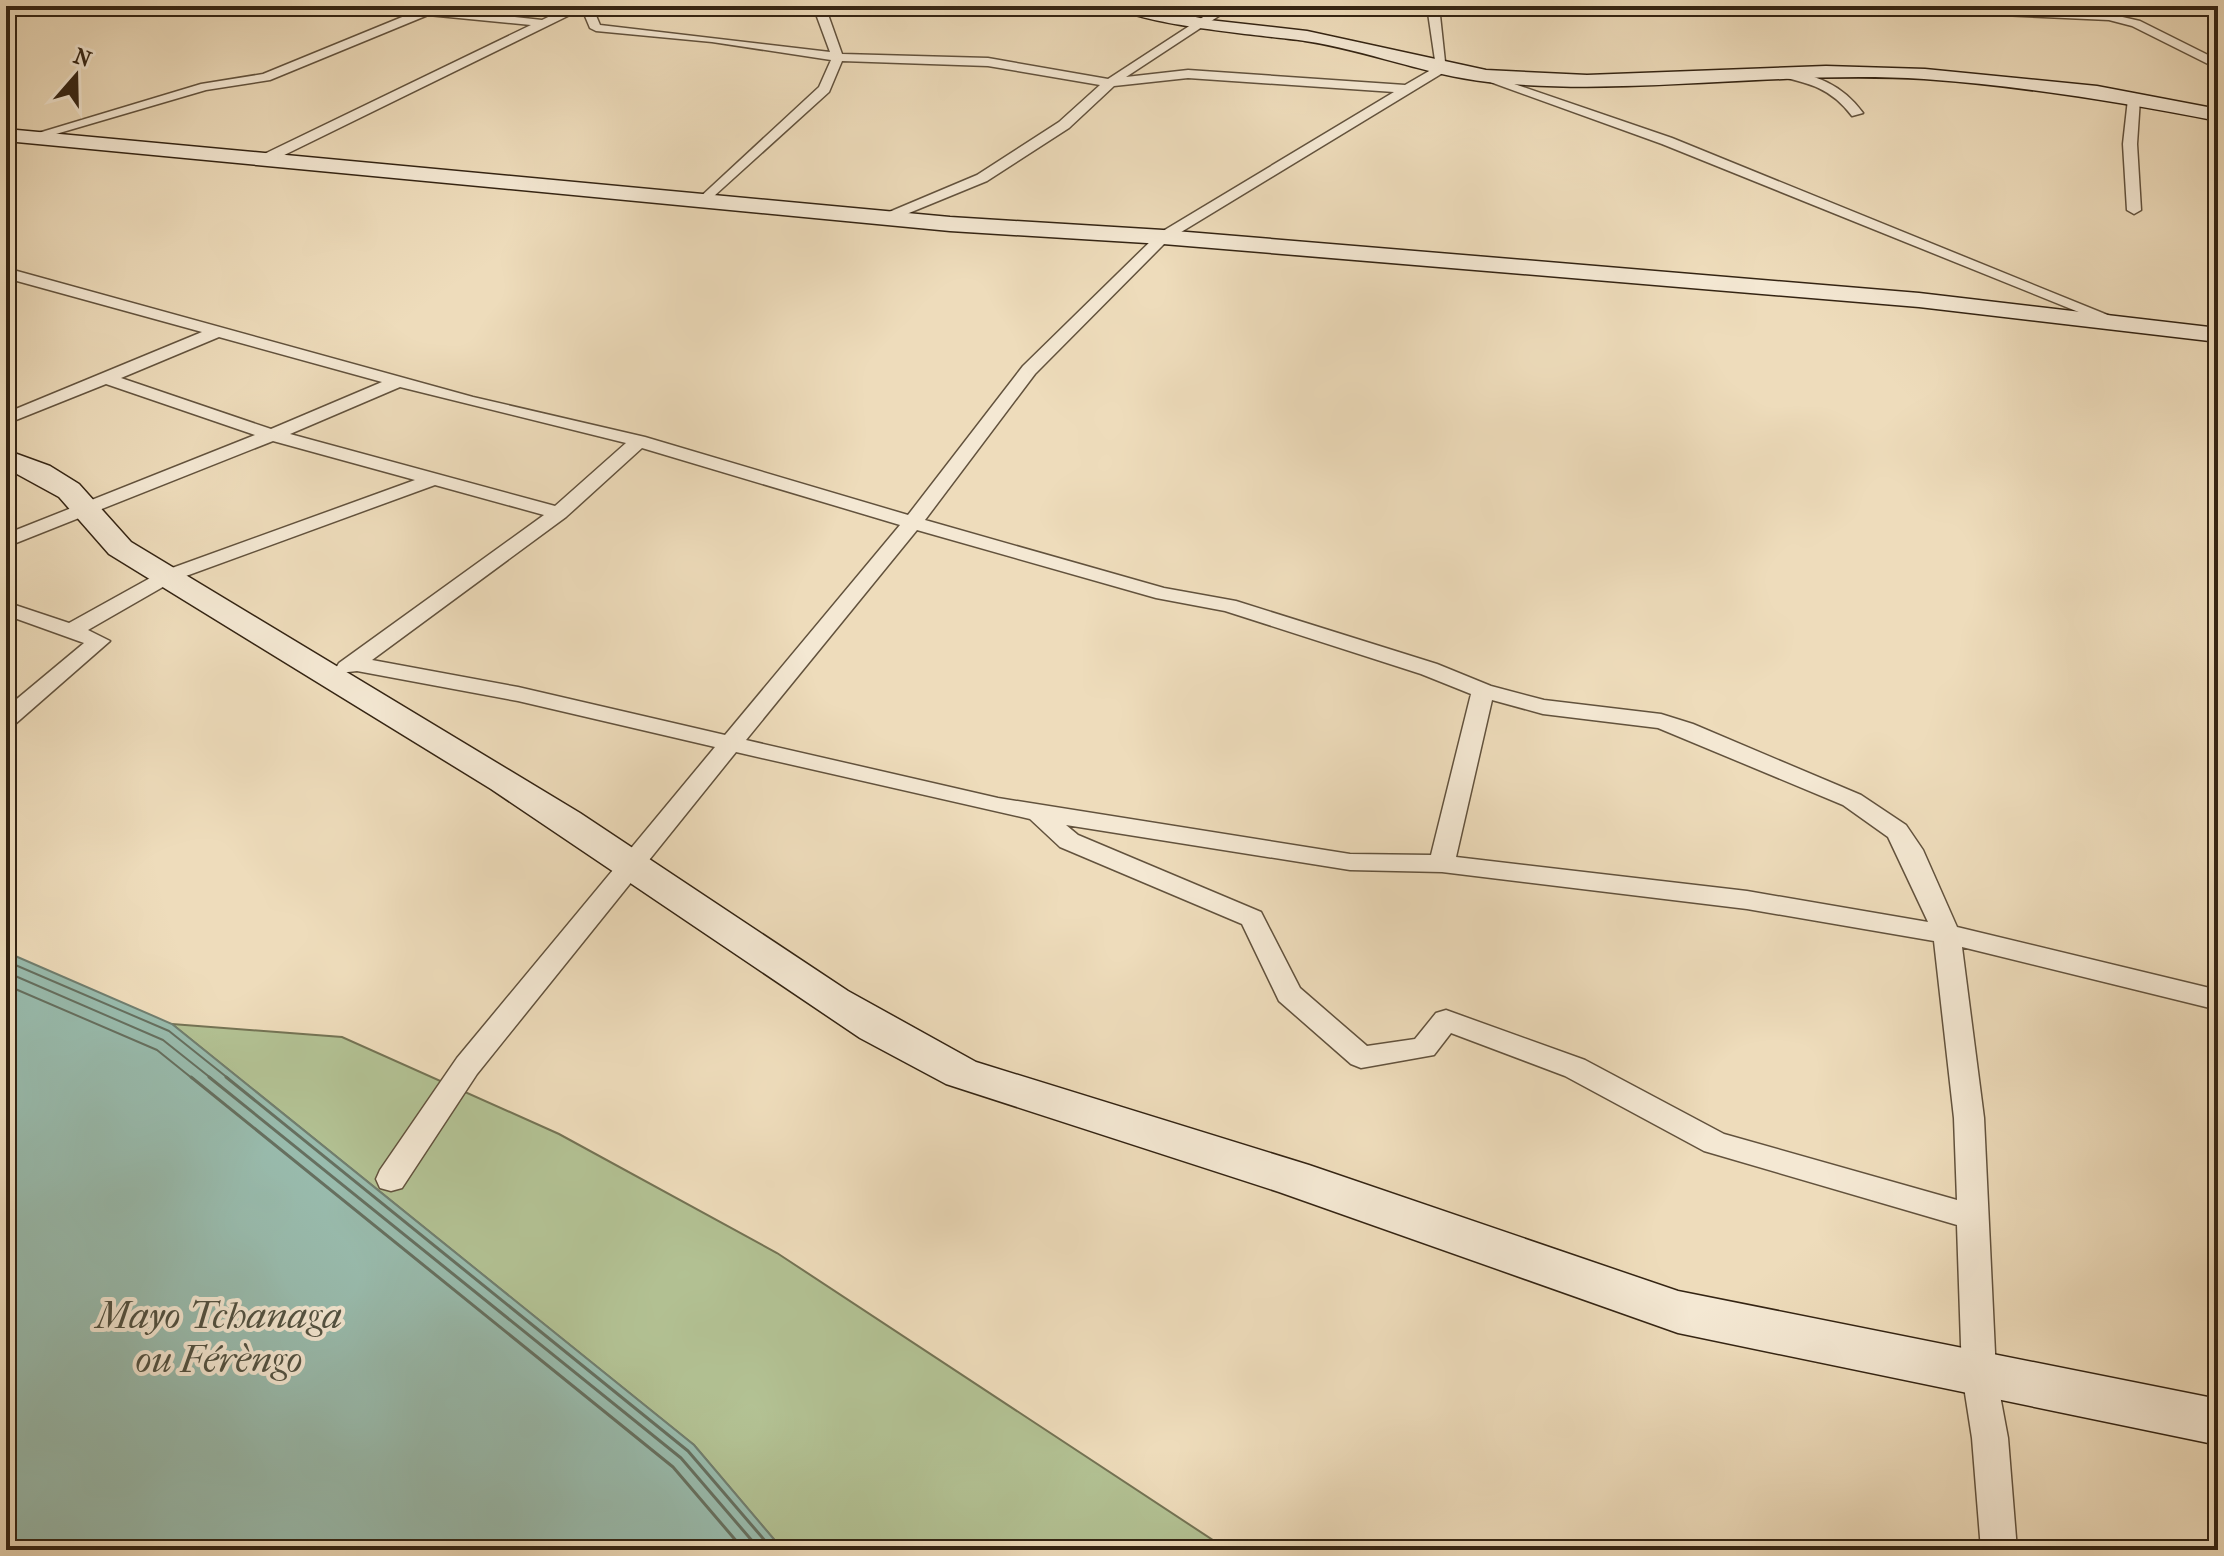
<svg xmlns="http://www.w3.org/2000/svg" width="2224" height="1556" viewBox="0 0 2224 1556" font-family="'IM FELL French Canon',serif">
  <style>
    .green { fill: #b3c294; stroke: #747354; stroke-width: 2 }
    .water { fill: #99bcae; stroke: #717f70; stroke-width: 2 }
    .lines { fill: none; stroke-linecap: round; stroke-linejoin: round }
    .shore-far1 { stroke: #667060; stroke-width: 2 }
    .shore { stroke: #667060; stroke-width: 3 }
    .street-casing { stroke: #62523d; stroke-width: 3 }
    .secondary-casing { stroke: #342413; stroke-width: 3 }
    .street { fill: #f4e8d3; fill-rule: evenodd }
    .secondary { fill: #f4e8d3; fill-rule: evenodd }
    .labels { text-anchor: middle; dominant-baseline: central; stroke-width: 8; stroke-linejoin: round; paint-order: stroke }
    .near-water-label { font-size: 38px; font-style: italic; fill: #525242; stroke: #f4e8d3 }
  </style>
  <rect width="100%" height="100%" fill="#eedcbb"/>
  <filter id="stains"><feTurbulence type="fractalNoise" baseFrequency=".0025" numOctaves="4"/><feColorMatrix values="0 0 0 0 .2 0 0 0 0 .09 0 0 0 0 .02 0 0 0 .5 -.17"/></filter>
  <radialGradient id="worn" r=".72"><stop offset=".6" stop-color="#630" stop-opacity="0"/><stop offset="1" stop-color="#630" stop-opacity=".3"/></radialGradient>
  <polygon class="green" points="172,1024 342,1037 559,1134 777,1253 1228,1550 783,1550 694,1445"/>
  <polygon class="water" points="6,952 172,1024 694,1445 783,1550 18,1550 6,1534"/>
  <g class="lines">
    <g class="shore-far1">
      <polyline points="6,961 169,1031 229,1079"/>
      <polyline points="6,972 163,1040 212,1079"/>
      <polyline points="6,985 157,1050 193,1079"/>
    </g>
    <g class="shore">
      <polyline points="191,1077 673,1467 744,1550"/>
      <polyline points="209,1077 681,1458 760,1550"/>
      <polyline points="226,1077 688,1451 773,1550"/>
    </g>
    <g class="street-casing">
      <g id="street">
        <path d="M371 6H445L441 9 542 20 571 6H592L600 25 830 52 813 6H825L842 54 988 58 1108 79 1220 6H1234L1126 77 1188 70 1405 85 1436 67 1427 6H1439L1446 71 1168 240 1035 374 925 520 1164 588 1236 601 1437 664 1491 686 1544 700 1661 714 1693 724 1861 795 1906 825 1923 850 1957 927 2218 990V1010L1962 947 1984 1118 1996 1374 2008 1438 2017 1550H1981L1972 1438 1962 1374 1957 1225 1704 1151 1565 1076 1451 1033 1434 1055 1361 1068 1351 1064 1279 1001 1242 924 1060 847 1030 819 736 752 477 1074 402 1188 391 1191 380 1188 376 1179 380 1170 457 1058 715 747 518 701 357 671 339 673 336 668 339 663 544 515 435 485 175 580 88 630 110 641 14 725 6 727V708L84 643 6 615V602L69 623 161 572 415 480 273 441 6 547V534L255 435 106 384 6 424V413L202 332 6 278V268L473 397 645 437 908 515 1023 366 1158 234 1394 92 1188 78 1114 86 1069 128 987 181 887 222 880 218 882 215 977 175 1059 122 1100 85 988 66 842 61 829 92 703 206 696 202 698 199 819 87 831 60 712 42 596 31 590 28 582 9 268 163H258V157L531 25 428 15 270 80 206 90 32 141 25 137 201 84 263 74 412 13ZM219 337 382 382 271 429 121 378ZM400 387 626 443 555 506 290 434ZM642 448 900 525 725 735 518 687 372 660 566 517ZM917 530 1156 598 1225 611 1421 674 1471 694 1431 855 1350 854 998 798 746 740ZM1492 700 1543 714 1658 728 1843 805 1888 837 1928 922 1747 891 1456 857ZM1066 825 1350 870 1442 872 1747 909 1934 941 1954 1118 1957 1200 1724 1134 1585 1060 1446 1010 1436 1013 1415 1039 1367 1046 1300 988 1261 912 1078 835Z"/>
        <polygon points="1864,6 2096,11 2140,21 2218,60 2218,69 2132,26 2109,20 1870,9"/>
        <path d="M1781 69C1816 75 1842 84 1863 113L1852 116C1831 88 1809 83 1777 76L1775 73Z"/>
        <polygon points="1482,73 1672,138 2120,320 2106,323 1662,144 1482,79"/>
        <polygon points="2134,95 2140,99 2137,144 2141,210 2134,214 2127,210 2123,144 2128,99"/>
      </g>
    </g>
    <g class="secondary-casing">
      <g id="secondary">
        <path d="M1116 6H1146L1209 20 1307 31 1486 70 1587 75 1826 66 1925 69 2097 86 2218 109V121C2121 102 2023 86 1924 79 1779 70 1633 97 1488 82 1426 75 1366 50 1305 41 1271 36 1136 25 1116 6Z"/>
        <polygon points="6,129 950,217 1163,230 1919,293 2218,328 2218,342 1919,307 1163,244 950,231 6,141"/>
        <polygon points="6,450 50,466 79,484 131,542 580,813 848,991 976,1062 1309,1165 1678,1291 2218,1399 2218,1445 1678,1333 1279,1192 946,1084 860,1038 491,789 109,554 59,497 6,468"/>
      </g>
    </g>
    <use href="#street" class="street"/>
    <use href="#secondary" class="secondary"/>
  </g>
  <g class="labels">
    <g class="near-water-label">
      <text x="219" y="1315">Mayo Tchanaga<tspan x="219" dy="44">ou Férèngo</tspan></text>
    </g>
  </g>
  <rect width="2224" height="1556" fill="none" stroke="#eedcbb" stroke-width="32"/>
  <rect x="8" y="8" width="2208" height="1540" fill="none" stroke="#342413" stroke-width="4"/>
  <rect x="16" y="16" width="2192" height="1524" fill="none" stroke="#342413" stroke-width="2"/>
  <g transform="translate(76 76) rotate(20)" stroke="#f4e8d3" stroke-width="6" paint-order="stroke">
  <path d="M0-6L14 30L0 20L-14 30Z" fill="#342413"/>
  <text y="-12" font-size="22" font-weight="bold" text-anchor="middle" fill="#342413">N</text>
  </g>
  <rect width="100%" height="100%" filter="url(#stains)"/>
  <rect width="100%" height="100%" fill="url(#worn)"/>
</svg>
